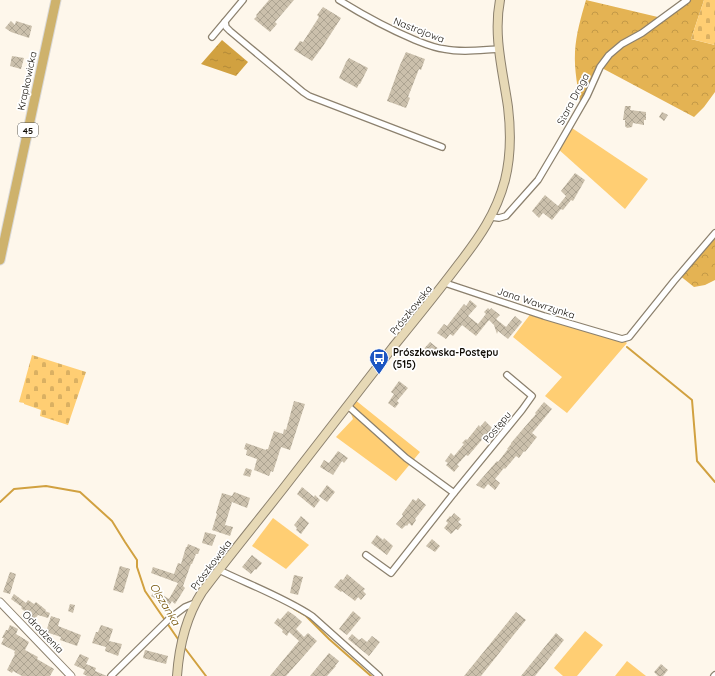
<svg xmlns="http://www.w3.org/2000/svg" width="715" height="676" viewBox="0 0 715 676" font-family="Quicksand,sans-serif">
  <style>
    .green { fill: #ffce73 }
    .forest { fill: url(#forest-crowns) }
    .cemetery { fill: url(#cemetery-stones) }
    .water { fill: url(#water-ripples) }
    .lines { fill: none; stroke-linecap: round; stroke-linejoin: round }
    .stream { stroke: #d1a140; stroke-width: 2 }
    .building { fill: url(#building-cross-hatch) }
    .minor-casing { stroke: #8c816e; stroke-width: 8 }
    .tertiary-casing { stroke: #8c816e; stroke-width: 9 }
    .secondary-casing { stroke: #8c816e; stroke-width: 10 }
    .primary-casing { stroke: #d9d8d7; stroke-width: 11 }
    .minor { stroke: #fff; stroke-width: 5.5 }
    .tertiary { stroke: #fff; stroke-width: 7 }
    .secondary { stroke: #e7d9b6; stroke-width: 8 }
    .primary { stroke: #ceb26c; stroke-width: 9 }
    .labels { text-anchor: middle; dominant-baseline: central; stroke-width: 3.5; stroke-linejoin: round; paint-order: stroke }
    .shield { fill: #fff; stroke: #585651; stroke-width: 1 }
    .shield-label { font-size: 9px; font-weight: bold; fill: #110d06 }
    .street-label { font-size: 10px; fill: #110d06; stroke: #fff }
    .poi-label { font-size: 10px; font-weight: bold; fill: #110d06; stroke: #fff; text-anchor: start }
    .water-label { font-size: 11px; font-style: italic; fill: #725103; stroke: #fff }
  </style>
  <defs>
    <pattern id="forest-crowns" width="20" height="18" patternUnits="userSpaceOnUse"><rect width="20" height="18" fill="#e4b353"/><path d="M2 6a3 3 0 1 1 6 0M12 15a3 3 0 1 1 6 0" fill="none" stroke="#c39947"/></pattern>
    <pattern id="cemetery-stones" width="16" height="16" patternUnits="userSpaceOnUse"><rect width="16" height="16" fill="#ffce73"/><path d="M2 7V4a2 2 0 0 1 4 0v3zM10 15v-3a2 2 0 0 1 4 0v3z" fill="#dab062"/></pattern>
    <pattern id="water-ripples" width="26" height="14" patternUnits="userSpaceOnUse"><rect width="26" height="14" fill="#d1a140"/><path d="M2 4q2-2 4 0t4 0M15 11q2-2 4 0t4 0" fill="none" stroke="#b28937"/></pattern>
    <pattern id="building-cross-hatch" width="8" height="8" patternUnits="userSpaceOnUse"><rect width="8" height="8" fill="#cbc0ac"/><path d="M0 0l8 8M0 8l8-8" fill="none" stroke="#ada492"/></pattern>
  </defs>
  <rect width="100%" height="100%" fill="#fef7eb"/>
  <g class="green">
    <polygon points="569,126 648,179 625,209 557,148"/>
    <polygon points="532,312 622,339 627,343 567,413 545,396 562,377 513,337"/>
    <polygon points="354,399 420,452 396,481 336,437 353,419 348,406"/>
    <polygon points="273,518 309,545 286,569 252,546"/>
    <polygon points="585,631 603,645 577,676 563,676 554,668"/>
    <polygon points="627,661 646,676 615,676"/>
  </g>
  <g class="forest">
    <path d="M586 0 662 18 687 0H704L691 39 715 45V92L704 107 694 117 600 67 581 107C578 89 574 70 575 52 576 34 581 17 586 0Z"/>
    <polygon points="715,233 715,280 705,285 694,287 679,275"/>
  </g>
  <g class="cemetery">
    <polygon points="704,0 715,0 715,45 691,39"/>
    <polygon points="32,355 86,372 68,425 40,416 41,410 24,404 24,403 19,402"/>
  </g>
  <polygon class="water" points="222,40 248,62 236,76 201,64"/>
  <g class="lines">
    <g class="stream">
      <polyline points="627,347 692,400 697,461 715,482"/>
      <polyline points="0,502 14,489 46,486 80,492 112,521 125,542 137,560 137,567 145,591 180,642"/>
      <polyline points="294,609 306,616 329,639 371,676"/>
      <polyline points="184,647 206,676"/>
    </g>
  </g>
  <g class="building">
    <polygon points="269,0 294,0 275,22 277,24 270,32 254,19 257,16 256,15"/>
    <polygon points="323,7 341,18 323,46 312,61 294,50 300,41 303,42 319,17 317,15"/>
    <polygon points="11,21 15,25 16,21 32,26 29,38 11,32 5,28"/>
    <polygon points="406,52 425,59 421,70 419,69 408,97 410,98 406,108 387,101 400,65"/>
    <polygon points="12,56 24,58 21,69 10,66"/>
    <polygon points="349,58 368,68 360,84 359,84 357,88 339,78 346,62"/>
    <polygon points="625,106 631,106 630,110 646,112 646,120 644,120 644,125 633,123 632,127 627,128 625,126 625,120 623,120"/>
    <polygon points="662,112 668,115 664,121 659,117"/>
    <polygon points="575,173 585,180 573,201 571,200 563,210 561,209 552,220 543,213 539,218 532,211 545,195 558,206 566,196 561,191"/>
    <polygon points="470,300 477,306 468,316 478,324 486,314 484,312 488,308 490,310 491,308 500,315 496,319 506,327 515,316 522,322 508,339 498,331 497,334 494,325 489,320 476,336 462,325 453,336 450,334 446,339 437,333 444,324 447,326 464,304 466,306"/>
    <polygon points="430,342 440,350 434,358 423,350"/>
    <polygon points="399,381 408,388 397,401 399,403 395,408 388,403 394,394 391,392"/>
    <polygon points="294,401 305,404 290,450 281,447 273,472 271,471 269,476 254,470 257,459 246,455 247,450 244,449 246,443 266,450 266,449 268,449 274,431 283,434 284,429 286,430"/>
    <polygon points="544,402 552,409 532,433 537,437 525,452 524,451 519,458 516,456 505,469 504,468 495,479 500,483 495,490 488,484 484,489 476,485 497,461 498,462 508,449 507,449 511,444 511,443 536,414 535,413"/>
    <polygon points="485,421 492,428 468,456 466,455 457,465 459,466 454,472 446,465 448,463 445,461 451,453 454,456 464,444 462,443 466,439 467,440 479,425 480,427"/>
    <polygon points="338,451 348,458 344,463 342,461 333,475 320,467 324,460 329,463"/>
    <polygon points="246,468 252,470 250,477 243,475"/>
    <polygon points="327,485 335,492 327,502 319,496"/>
    <polygon points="302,487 314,497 315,495 320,500 314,508 297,494"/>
    <polygon points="234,492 250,498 247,508 232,502 225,525 233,527 230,536 212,530 217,514 216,513 222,493 232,496"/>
    <polygon points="418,498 426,505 415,519 416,520 412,526 409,523 407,526 406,525 402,529 396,524 403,516 402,514 413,499 416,501"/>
    <polygon points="454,513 461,519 458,522 462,525 458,530 456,529 451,534 444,528 448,523 446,521 450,516 451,517"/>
    <polygon points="301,516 309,523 301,534 296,530 297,528 294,525"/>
    <polygon points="205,532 216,535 212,546 202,543"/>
    <polygon points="377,535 383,540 384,538 393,546 387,555 371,543"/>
    <polygon points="432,539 440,546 435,552 426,546"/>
    <polygon points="188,544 200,549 198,554 196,554 192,564 191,564 183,586 185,588 175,604 172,601 169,606 151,596 155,590 169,599 178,583 151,573 153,567 174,574 178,563 181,564 186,547 187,547"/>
    <polygon points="252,555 262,563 256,570 255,569 251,574 242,567"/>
    <polygon points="120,566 130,569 123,593 113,590"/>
    <polygon points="10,572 16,574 10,594 3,592"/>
    <polygon points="347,574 365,589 363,591 366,594 361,600 358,597 355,601 342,591 341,592 334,587 341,579 343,580"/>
    <polygon points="294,575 303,577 298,595 290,593"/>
    <polygon points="14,594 26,603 28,600 34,604 36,602 46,610 45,611 50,613 48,618 38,615 34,620 21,608 22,607 11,599"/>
    <polygon points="70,604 75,605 73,613 68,611"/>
    <polygon points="288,611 294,615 302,622 296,629 304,637 308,633 317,641 286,676 270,676 299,641 289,632 287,636 282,632 283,630 274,623 278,618 280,620"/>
    <polygon points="353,611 361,618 347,635 339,629"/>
    <polygon points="516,612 526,620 516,632 481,676 464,676"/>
    <polygon points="51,616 60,619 58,626 81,635 77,646 60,640 61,637 46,632"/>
    <polygon points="10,625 18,629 16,634 29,642 25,650 38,657 37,659 54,669 50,676 22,676 13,671 12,673 7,670 15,654 14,653 15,651 1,644 4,638 2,638 6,630 8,630"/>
    <polygon points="101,625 113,629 109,641 122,644 118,656 105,651 106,647 92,643 96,632 98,632"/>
    <polygon points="556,633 564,640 535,676 521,676"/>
    <polygon points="352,634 359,640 362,638 367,642 372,636 380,642 369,656 348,639"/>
    <polygon points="145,650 168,656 166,664 143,658"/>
    <polygon points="329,653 339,661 335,666 336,666 327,676 310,676"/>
    <polygon points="80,654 89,658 86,664 96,668 95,671 107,676 87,676 83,674 85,670 74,665"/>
    <polygon points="661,664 668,670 663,676 658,676 654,672"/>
  </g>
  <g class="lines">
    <g class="minor-casing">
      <g id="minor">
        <path d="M339 0C363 15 389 29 415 40 425 44 434 48 444 49 462 53 481 50 499 49"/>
        <polyline points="225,22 226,27 230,31 303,92 309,96 442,147"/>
        <polyline points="212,37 243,0"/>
        <polyline points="491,217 499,218 506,216 538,180 557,148 587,96 600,67 609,55 622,44 642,33 687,0"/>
        <polyline points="445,283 544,316 622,339 629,337 674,281 715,233"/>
        <polyline points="348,406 406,458 454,493"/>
        <polyline points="366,555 391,573 454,493 522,410 532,396 507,375"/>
        <path d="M219 570C250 585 283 597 312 616L379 676"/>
        <polyline points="111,676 169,619 185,607 195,603"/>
        <polyline points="714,676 715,675"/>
      </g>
    </g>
    <g class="tertiary-casing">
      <polyline id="tertiary" points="0,602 71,676"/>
    </g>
    <g class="secondary-casing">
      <path id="secondary" d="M177 676C179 647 186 617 202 592 229 556 258 521 286 485 322 439 357 393 393 347 415 320 437 293 458 265 479 238 496 214 505 180 511 156 511 132 508 107 503 72 493 36 500 0"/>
    </g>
    <g class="primary-casing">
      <polyline id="primary" points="0,260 56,0"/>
    </g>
    <use href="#minor" class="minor"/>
    <use href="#tertiary" class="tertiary"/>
    <use href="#secondary" class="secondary"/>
    <use href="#primary" class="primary"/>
  </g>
  <defs>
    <g id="bus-pin" transform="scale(1)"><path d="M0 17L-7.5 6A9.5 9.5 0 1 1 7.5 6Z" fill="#1d56c2" stroke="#fff"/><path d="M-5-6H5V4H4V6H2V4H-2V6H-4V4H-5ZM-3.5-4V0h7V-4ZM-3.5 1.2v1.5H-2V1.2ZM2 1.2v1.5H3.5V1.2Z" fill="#fff"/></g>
  </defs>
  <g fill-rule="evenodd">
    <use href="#bus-pin" x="379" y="358"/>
  </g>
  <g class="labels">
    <rect class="shield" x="18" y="123" width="20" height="14" rx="3"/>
    <g class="shield-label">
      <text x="28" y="130">45</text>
    </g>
    <g class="street-label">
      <text transform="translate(419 30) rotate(21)">Nastrojowa</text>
      <text transform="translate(27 81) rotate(-78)">Krapkowicka</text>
      <text transform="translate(573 99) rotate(-62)">Stara Droga</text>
      <text transform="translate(536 303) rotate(18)">Jana Wawrzynka</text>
      <text transform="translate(411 310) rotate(-51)">Prószkowska</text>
      <text transform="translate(497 427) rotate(-50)">Postępu</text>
      <text transform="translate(211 565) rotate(-53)">Prószkowska</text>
      <text transform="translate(43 632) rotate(46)">Odrodzenia</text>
    </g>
    <g class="poi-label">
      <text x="393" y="352">Prószkowska-Postępu<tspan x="393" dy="12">(515)</tspan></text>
    </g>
    <g class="water-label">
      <text transform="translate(165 604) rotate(59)">Olszanka</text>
    </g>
  </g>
</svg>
